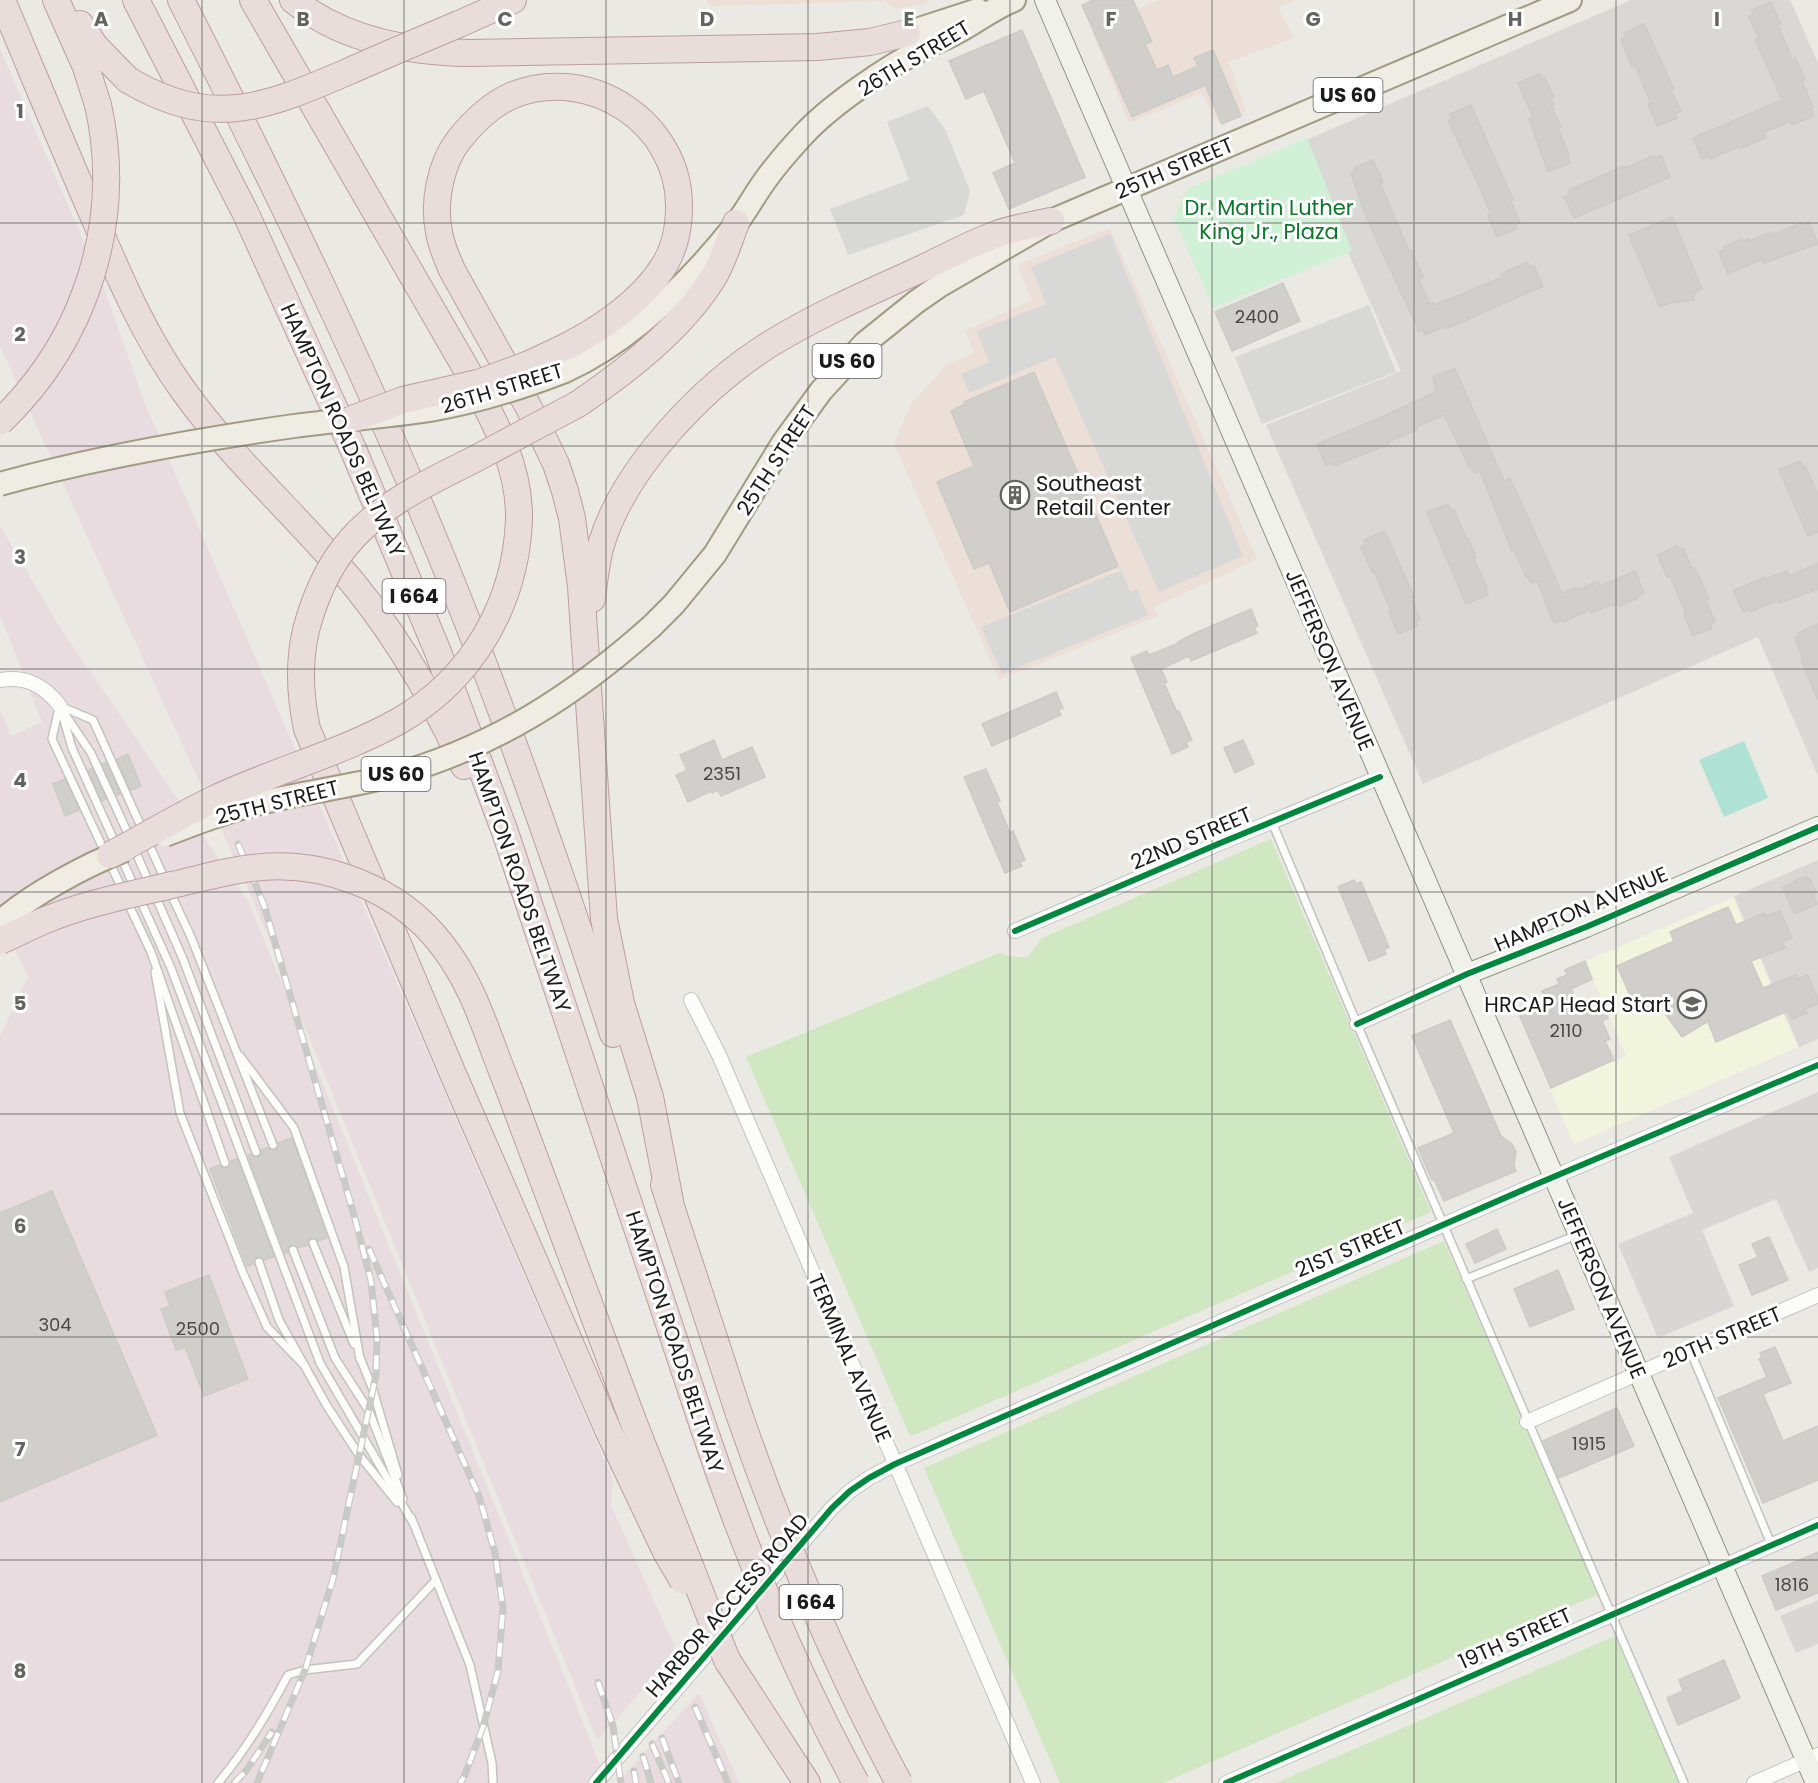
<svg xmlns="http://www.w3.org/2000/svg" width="1818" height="1783" viewBox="0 0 1818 1783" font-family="Poppins,sans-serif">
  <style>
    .residential { fill: #d9d8d5 }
    .commercial { fill: #ecdfd8 }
    .industrial { fill: #e8dce1 }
    .education { fill: #f1f5dd }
    .religious { fill: #d8d7d5 }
    .grass { fill: #d0e8c2 }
    .park { fill: #d1f1d7 }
    .pitch { fill: #afe2d5 }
    .parking { fill: #d8d8d6 }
    .building { fill: #d0cfcb; stroke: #cdcbc5; stroke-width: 1.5 }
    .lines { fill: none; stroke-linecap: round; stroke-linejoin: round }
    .lane-casing { stroke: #c2c2c0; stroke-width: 10 }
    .street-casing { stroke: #c2c2c0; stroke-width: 16 }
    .secondary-casing { stroke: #8e937d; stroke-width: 22 }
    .primary-casing { stroke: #a09b81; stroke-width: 26 }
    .highway-casing { stroke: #be9d9f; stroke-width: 28 }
    .lane { stroke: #fcfcfb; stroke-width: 7 }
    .street { stroke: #fcfcfb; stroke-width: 14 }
    .secondary { stroke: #f0f2e9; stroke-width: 20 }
    .primary { stroke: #efece3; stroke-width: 22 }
    .highway { stroke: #e9dddc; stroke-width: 26 }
    .rail-casing { stroke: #c9c9c8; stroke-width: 7 }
    .rail { stroke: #fff; stroke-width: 4.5; stroke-dasharray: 14; stroke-linecap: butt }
    .primary-bridge-casing { stroke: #a09b81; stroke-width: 26; stroke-linecap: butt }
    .highway-bridge-casing { stroke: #be9d9f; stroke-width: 28; stroke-linecap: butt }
    .primary-bridge { stroke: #efece3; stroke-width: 22 }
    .highway-bridge { stroke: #e9dddc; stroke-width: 26 }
    .cycleway-casing { stroke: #fff; stroke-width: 10 }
    .cycleway { stroke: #00873e; stroke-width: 6 }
    .grid { fill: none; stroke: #636361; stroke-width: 1.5; stroke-opacity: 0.55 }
    .labels { text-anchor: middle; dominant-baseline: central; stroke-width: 6; stroke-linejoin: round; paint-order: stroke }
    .number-label { font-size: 18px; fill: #484847 }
    .shield { fill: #fff; stroke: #5f5f5f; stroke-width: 1.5 }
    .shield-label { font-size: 20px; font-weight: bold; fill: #1b1b1b }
    .street-label { font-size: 21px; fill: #1b1b1b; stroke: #fff }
    .park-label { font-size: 21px; fill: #0c7629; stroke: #fff }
    .poi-label { font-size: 21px; fill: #1b1b1b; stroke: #fff; text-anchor: start }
    .grid-label { font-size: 20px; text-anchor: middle; font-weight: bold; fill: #636361; stroke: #fff; stroke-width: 6; stroke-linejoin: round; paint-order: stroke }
  </style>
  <rect width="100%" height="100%" fill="#eae9e4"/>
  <g class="residential">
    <polygon points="1631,0 1790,0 1818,63 1818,776 1758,637 1423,784 1266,425 1401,371 1299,143"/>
    <polygon points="1818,860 1818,1039 1799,1047 1734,896"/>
  </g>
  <g class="commercial">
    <polygon points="707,0 931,0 922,4 895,9 885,1 709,6"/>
    <polygon points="1158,0 1296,0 1278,7 1294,38 1229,62 1246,111 1241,116 1222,124 1216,122 1202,93 1129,123 1092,32"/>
    <polygon points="1110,228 1257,559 1153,608 1158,616 999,680 894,444 911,404 948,364 974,353 965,331 1032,300 1017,265"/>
  </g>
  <g class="industrial">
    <polygon points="0,49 104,288 145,404 613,1480 611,1505 677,1652 597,1740 251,895 0,346"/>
    <polygon points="0,526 59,626 249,903 573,1697 607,1783 0,1783 0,1036 28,977 0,917 0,710 11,736 42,722 0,615"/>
    <polygon points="699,1693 739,1783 617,1783"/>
  </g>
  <polygon class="education" points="1733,898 1798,1047 1574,1144 1550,1089 1626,1056 1586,961"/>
  <g class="religious">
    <polygon points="1818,1092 1818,1268 1809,1272 1776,1199 1702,1230 1734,1306 1658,1338 1618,1244 1693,1213 1669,1157"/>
    <polygon points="1818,1600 1818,1644 1796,1653 1780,1616"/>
  </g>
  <g class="grass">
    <polygon points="1271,839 1431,1212 912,1436 909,1434 746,1057 999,953 1009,956 1027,958 1042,938"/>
    <polygon points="1444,1241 1599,1594 1163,1783 1060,1783 924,1468"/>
    <polygon points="1615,1636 1679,1783 1276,1783"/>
  </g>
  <polygon class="park" points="1307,138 1352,251 1213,308 1174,218 1187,189"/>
  <polygon class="pitch" points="1744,741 1768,798 1724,817 1699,760"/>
  <g class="parking">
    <polygon points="928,106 946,131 970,191 964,215 848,255 830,209 909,180 887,122"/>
    <polygon points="1110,234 1243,556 1159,592 1055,357 969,393 961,374 989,362 977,331 1046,304 1031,267"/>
    <polygon points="1369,305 1396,372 1262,424 1235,357"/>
    <polygon points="1122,570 1130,592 1137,589 1148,615 1002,674 981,627"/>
  </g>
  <g class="building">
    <polygon points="1093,0 1133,0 1152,42 1145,44 1157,70 1168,65 1173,77 1198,66 1194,58 1213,50 1241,116 1222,124 1205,85 1132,117 1082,5"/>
    <polygon points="1771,2 1781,24 1778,25 1792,59 1795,57 1805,79 1802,81 1813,107 1811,109 1814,116 1792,125 1791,121 1763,133 1766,138 1739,149 1738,147 1710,159 1709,156 1702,159 1693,138 1782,100 1755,39 1759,38 1749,17 1754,14 1752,10"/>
    <polygon points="1644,24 1674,89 1671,90 1681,111 1675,114 1677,118 1657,126 1648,104 1651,103 1635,65 1632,66 1621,39 1626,37 1624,33"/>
    <polygon points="1022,30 1085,177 1009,209 993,173 1015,163 984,91 966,99 949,61"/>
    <polygon points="1540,74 1543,79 1545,78 1554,97 1551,98 1554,105 1551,105 1561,127 1558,128 1569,155 1567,156 1570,163 1548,172 1529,119 1533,117 1518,83"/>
    <polygon points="1471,105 1513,200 1511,201 1520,223 1515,225 1517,229 1497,237 1488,215 1491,214 1479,186 1448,120 1452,119 1450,114"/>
    <polygon points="1661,155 1670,177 1574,218 1564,197 1571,195 1569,190 1624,166 1625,168 1653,156 1654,158"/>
    <polygon points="1373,160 1383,182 1380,183 1409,251 1411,250 1423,277 1418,279 1430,304 1433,303 1434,305 1462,294 1502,277 1501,274 1527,262 1530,267 1534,266 1543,286 1448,328 1446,326 1425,335 1423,330 1419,331 1367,219 1351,174 1355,172 1354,168"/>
    <polygon points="1672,217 1702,289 1694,293 1694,300 1670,303 1660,307 1629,235"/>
    <polygon points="1809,222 1818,244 1764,263 1762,259 1728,274 1719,252 1725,250 1724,247 1742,239 1743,241 1750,239 1750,241 1771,232 1772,235 1801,223 1802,225"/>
    <polygon points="1283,283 1300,321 1232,351 1215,312"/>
    <polygon points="1455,368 1504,481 1510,478 1562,593 1576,588 1577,590 1598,581 1600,586 1635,571 1644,593 1638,596 1638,598 1620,606 1619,603 1613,606 1612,604 1591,613 1590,610 1562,622 1561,620 1554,623 1537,581 1531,583 1528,576 1526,577 1514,550 1512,551 1480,471 1474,473 1472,466 1470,468 1444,415 1416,427 1417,430 1388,442 1389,444 1333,466 1332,463 1326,466 1317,444 1373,421 1436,392 1433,377"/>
    <polygon points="1034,372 1118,566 1010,612 989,563 974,569 937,482 974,466 951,411 965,404 964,402"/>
    <polygon points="1800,461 1803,467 1805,466 1818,495 1818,532 1808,536 1779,470"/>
    <polygon points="1448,504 1451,510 1454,509 1466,539 1468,538 1476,558 1474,559 1487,588 1485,588 1488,595 1466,604 1427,512"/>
    <polygon points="1385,531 1414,597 1411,598 1420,619 1416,622 1417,626 1398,634 1389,612 1391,611 1375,572 1373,573 1361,547 1366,545 1364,540"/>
    <polygon points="1677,546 1679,550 1683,548 1693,570 1695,568 1709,599 1706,600 1715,622 1711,624 1712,628 1693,636 1684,614 1686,613 1670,576 1667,577 1658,555"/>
    <polygon points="1818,563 1818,589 1780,603 1778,600 1750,612 1749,609 1743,612 1733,591 1765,577 1766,579 1787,571 1789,576"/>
    <polygon points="1251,609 1258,626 1254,627 1257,633 1191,661 1189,656 1161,669 1167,682 1164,683 1177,712 1179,711 1192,740 1186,742 1188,747 1172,754 1131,658 1147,651 1149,655 1179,643 1178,642 1193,634"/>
    <polygon points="1818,624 1818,700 1801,660 1803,659 1795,638 1800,636 1798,633"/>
    <polygon points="1056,692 1063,708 1058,710 1061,715 992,746 982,724"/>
    <polygon points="714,740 722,760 752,747 765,777 721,796 718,790 712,793 711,791 688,802 676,775 687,770 680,755"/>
    <polygon points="1243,740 1254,764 1235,773 1224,748"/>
    <polygon points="128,754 141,786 131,790 117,759"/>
    <polygon points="106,763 120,794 117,795 102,764"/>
    <polygon points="92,768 106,799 102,801 88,770"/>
    <polygon points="986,769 1000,801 997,802 1010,833 1013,831 1025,860 1020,862 1022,866 1005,873 964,777"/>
    <polygon points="65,779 79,810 65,816 53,784"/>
    <polygon points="1806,876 1808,880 1810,879 1816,893 1813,895 1817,904 1794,914 1783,887"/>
    <polygon points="1354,880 1356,884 1361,882 1389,947 1384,950 1386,954 1369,961 1338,887"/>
    <polygon points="1728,907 1736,925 1764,913 1766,916 1780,911 1792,938 1782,942 1785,948 1751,961 1763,988 1796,975 1798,979 1808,975 1818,999 1818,1004 1805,1009 1807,1013 1792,1019 1788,1011 1716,1042 1708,1022 1710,1020 1682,1037 1658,1004 1638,1013 1617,966 1674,941 1670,932"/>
    <polygon points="1585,961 1592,979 1571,989 1582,1015 1603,1006 1608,1018 1602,1021 1610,1039 1605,1041 1614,1060 1551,1088 1518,1012 1546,1000 1542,991 1559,984 1557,979 1567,975 1565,970"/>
    <polygon points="1450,1020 1501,1136 1512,1144 1516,1152 1514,1166 1516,1171 1444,1201 1434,1179 1432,1180 1418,1148 1454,1133 1412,1036"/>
    <polygon points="292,1138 327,1238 318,1241 311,1238 308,1240 308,1245 298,1248 292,1245 288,1247 288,1252 285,1253 248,1155 251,1154 257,1157 261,1155 261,1150 268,1147 274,1150 278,1148 278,1143"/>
    <polygon points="237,1159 274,1257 264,1260 261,1257 257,1257 254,1264 247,1266 210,1169 220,1165 223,1168 227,1168 230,1161"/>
    <polygon points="52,1191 157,1435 0,1502 0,1213"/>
    <polygon points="1497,1229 1506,1249 1475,1263 1466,1244"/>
    <polygon points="1769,1237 1788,1280 1752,1295 1739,1265 1758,1257 1752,1244"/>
    <polygon points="1558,1270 1574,1309 1530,1327 1514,1289"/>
    <polygon points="209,1275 248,1379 204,1396 185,1347 176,1350 161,1309 170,1306 165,1292"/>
    <polygon points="1775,1347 1791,1383 1763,1394 1783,1441 1818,1426 1818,1480 1763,1503 1718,1398 1767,1377 1759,1359 1762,1358 1760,1353"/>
    <polygon points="1617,1408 1634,1446 1559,1478 1543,1441"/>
    <polygon points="1818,1552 1818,1593 1776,1610 1762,1576"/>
    <polygon points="1724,1660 1740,1698 1678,1725 1667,1698 1683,1691 1679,1680"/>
  </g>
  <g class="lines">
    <g class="lane-casing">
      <g id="lane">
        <polyline points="60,706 72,748 116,845"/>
        <polyline points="60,706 93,720 166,882"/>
        <polyline points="59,708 52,739 123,891"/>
        <polyline points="64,713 91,753 130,838"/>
        <polyline points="1272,822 1357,1024 1684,1783"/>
        <polyline points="134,848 150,885"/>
        <polyline points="120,855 171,968 320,1363 412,1521"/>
        <polyline points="170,892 191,937 273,1145"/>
        <polyline points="155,895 183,959 256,1152"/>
        <polyline points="127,901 151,952 225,1163"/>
        <polyline points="155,972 180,1113 243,1273 267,1327 305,1366"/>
        <polyline points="240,1056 294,1128 344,1267 360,1359"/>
        <polyline points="313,1243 354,1344"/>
        <polyline points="293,1250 335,1358 369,1411 403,1499"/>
        <polyline points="259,1262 279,1320 327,1406 359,1455 397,1502"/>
        <polyline points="1466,1279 1577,1235"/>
        <polyline points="1690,1350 1771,1544"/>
        <polyline points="359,1355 373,1390 398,1475"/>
        <polyline points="411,1517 470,1665 492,1763 493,1783"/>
        <path d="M218 1783C246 1750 268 1713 288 1675L305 1670 357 1664 436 1580"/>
      </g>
    </g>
    <g class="street-casing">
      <g id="street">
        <path d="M0 680C26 676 44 685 60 706"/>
        <polyline points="1015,931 1218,844 1380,777"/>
        <polyline points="691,1000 719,1055 1033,1783"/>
        <polyline points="1357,1024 1467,974"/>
        <polyline points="1527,1422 1818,1295"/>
        <polyline points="596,1783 832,1508 850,1491 869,1478 895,1464 1532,1186 1818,1065"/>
        <polyline points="1226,1783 1818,1525"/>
        <polyline points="1754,1783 1818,1755"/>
      </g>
    </g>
    <g class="secondary-casing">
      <g id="secondary">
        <polyline points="1045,0 1816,1783"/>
        <polyline points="1467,974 1586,927 1818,827"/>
      </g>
    </g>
    <g class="primary-casing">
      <g id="primary">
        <polyline points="907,33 978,10"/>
        <path d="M565 371C633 340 690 282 736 224 746 211 754 196 764 182 776 165 790 149 804 134 832 104 886 68 922 49 933 43 944 39 955 33 975 23 993 8 1014 0"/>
        <polyline points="652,626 674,604 715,554 783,443 821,391 865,343 916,302 939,286 1051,221 1570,0"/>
      </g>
    </g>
    <g class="highway-casing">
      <g id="highway">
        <path d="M2 0C32 71 61 142 92 213 118 274 144 336 183 390 228 453 285 505 336 563 389 623 431 693 464 766"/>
        <polyline points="56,0 86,67 98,105"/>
        <polyline points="136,0 245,212 353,449 438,652 505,832 703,1426"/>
        <path d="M181 0C273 181 362 363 439 551 504 709 560 871 613 1034"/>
        <path d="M253 0 464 365C490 413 520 462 519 519"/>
        <path d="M293 0C343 40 406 52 469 53L818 47 870 42 907 33"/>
        <polyline points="80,24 95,46 128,80"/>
        <polyline points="459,24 513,0"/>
        <path d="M557 351C597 332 642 302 665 264 675 247 679 226 679 207 680 124 591 64 513 95 492 104 472 123 458 141 440 165 433 203 439 232 441 246 447 258 452 270L529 408 556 464 565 491 572 518 581 587 604 919 621 1003 650 1097 670 1201"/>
        <path d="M578 404C627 371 681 329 713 278 723 262 729 241 736 223"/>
        <path d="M592 599C594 581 596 563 601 545 624 468 703 386 770 344 814 317 861 296 908 275 937 262 965 246 994 235 1012 228 1033 225 1051 221"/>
        <path d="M306 630C298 664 300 696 307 729L453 1074 608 1430"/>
        <polyline points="509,1089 632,1418"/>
        <polyline points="664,1185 739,1414"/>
        <polyline points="727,1660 807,1783"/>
      </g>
    </g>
    <use href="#lane" class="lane"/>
    <use href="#street" class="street"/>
    <use href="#secondary" class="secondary"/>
    <use href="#primary" class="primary"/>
    <use href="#highway" class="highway"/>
    <g class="rail-casing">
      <g id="rail">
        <polyline points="238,844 264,905 354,1215 371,1281 377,1338 376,1375 333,1579 305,1670 257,1783"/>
        <polyline points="369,1249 479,1496 495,1553 503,1608 498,1671 483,1727 464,1777 460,1783"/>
        <polyline points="598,1682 613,1726 621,1783"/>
        <polyline points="695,1707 728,1783"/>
        <polyline points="662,1738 679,1783"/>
        <polyline points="652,1744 669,1783"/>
        <polyline points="643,1756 651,1783"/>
        <polyline points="634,1771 636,1783"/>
        <polyline points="234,1783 246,1771 272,1732"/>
      </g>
    </g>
    <use href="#rail" class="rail"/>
    <g class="primary-bridge-casing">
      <g id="primary-bridge">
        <path d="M0 484C96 457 196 440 294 426 339 420 385 417 430 410 476 402 521 388 565 371"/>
        <path d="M165 835C196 823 227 811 260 803 304 792 350 787 394 775 494 747 575 695 652 626"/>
        <path d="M0 922C32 894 86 865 125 850"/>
      </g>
    </g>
    <g class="highway-bridge-casing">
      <g id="highway-bridge">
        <path d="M128 80C211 129 264 108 345 73 383 56 421 40 459 24"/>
        <polyline points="352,419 403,400 478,383 529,364 557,351"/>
        <path d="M0 422C86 340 124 221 98 105"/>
        <path d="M306 630C314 600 325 572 345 547 377 506 427 483 473 460 508 441 543 423 578 404"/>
        <path d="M110 855C144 837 179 816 214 799 273 771 342 753 399 721 472 679 516 604 519 519"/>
        <path d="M0 941C14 935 27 928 41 922 82 904 129 895 172 885 199 879 225 871 252 868 322 859 399 888 442 945 476 988 488 1039 509 1089"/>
        <path d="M739 1414C783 1541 835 1664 899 1783"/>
        <polyline points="632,1418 727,1660"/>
        <path d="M703 1426C744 1549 794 1669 856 1783"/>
        <polyline points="608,1430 666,1552 683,1581"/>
      </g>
    </g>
    <use href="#primary-bridge" class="primary-bridge"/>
    <use href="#highway-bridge" class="highway-bridge"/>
    <g class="cycleway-casing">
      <g id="cycleway">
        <polyline points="1015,931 1218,844 1380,777"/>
        <polyline points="1357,1024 1467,974 1586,927 1818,827"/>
        <polyline points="596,1783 832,1508 850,1491 869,1478 895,1464 1532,1186 1818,1065"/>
        <polyline points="1226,1783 1818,1525"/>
      </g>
    </g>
    <use href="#cycleway" class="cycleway"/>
  </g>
  <path class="grid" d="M202 0V1783M404 0V1783M606 0V1783M808 0V1783M1010 0V1783M1212 0V1783M1414 0V1783M1616 0V1783M0 223H1818M0 446H1818M0 669H1818M0 892H1818M0 1114H1818M0 1337H1818M0 1560H1818"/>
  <defs>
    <g id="building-ring" transform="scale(1.5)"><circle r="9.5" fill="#fff" stroke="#636361" stroke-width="1.5"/><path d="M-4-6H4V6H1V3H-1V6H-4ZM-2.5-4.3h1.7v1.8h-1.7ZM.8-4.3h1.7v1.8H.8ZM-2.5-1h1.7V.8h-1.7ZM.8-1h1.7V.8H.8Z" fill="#636361"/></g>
    <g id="school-ring" transform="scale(1.5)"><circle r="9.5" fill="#fff" stroke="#636361" stroke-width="1.5"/><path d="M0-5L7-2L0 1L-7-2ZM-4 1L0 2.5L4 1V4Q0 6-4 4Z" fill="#636361"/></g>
  </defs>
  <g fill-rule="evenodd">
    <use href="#building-ring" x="1015" y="495"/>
    <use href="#school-ring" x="1692" y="1004"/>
  </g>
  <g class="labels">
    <g class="number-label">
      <text x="1257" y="316">2400</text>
      <text x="722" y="773">2351</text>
      <text x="1566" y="1030">2110</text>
      <text x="55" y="1324">304</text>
      <text x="198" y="1328">2500</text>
      <text x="1589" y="1443">1915</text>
      <text x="1792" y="1584">1816</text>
    </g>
    <g class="shield">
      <rect x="1313.5" y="78" width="69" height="34" rx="4.5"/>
      <rect x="812.5" y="344" width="69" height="34" rx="4.5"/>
      <rect x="382.5" y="579" width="63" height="34" rx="4.5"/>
      <rect x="361.5" y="757" width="69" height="34" rx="4.5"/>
      <rect x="779.5" y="1585" width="63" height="34" rx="4.5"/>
    </g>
    <g class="shield-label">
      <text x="1348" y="95">US 60</text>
      <text x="847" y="361">US 60</text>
      <text x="414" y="596">I 664</text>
      <text x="396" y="774">US 60</text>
      <text x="811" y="1602">I 664</text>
    </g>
    <g class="street-label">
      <text transform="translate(914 58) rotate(-31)">26TH STREET</text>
      <text transform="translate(1174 168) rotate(-23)">25TH STREET</text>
      <text transform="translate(502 388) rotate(-17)">26TH STREET</text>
      <text transform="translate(343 430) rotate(66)">HAMPTON ROADS BELTWAY</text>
      <text transform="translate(776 460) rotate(-57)">25TH STREET</text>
      <text transform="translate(1330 660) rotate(67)">JEFFERSON AVENUE</text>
      <text transform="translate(277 802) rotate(-14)">25TH STREET</text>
      <text transform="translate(1191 838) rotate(-23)">22ND STREET</text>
      <text transform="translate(520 882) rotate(71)">HAMPTON ROADS BELTWAY</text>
      <text transform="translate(1581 909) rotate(-23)">HAMPTON AVENUE</text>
      <text transform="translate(1350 1248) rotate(-23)">21ST STREET</text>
      <text transform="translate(1602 1288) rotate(67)">JEFFERSON AVENUE</text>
      <text transform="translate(1722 1337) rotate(-23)">20TH STREET</text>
      <text transform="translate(675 1342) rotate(72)">HAMPTON ROADS BELTWAY</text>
      <text transform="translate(850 1358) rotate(67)">TERMINAL AVENUE</text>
      <text transform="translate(727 1605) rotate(-49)">HARBOR ACCESS ROAD</text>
      <text transform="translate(1515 1638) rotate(-24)">19TH STREET</text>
    </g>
    <g class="park-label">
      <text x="1269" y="207">Dr. Martin Luther<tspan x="1269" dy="24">King Jr., Plaza</tspan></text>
    </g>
    <g class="poi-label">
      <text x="1036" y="483">Southeast<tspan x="1036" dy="24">Retail Center</tspan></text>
      <text x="1671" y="1004" text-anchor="end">HRCAP Head Start</text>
    </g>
  </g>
  <g class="grid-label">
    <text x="101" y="26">A</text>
    <text x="303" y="26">B</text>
    <text x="505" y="26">C</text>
    <text x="707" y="26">D</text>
    <text x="909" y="26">E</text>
    <text x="1111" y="26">F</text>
    <text x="1313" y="26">G</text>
    <text x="1515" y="26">H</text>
    <text x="1717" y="26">I</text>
    <text x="20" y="118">1</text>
    <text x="20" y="341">2</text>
    <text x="20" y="564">3</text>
    <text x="20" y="787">4</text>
    <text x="20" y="1010">5</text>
    <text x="20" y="1233">6</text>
    <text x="20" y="1456">7</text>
    <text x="20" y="1678">8</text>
  </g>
</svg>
